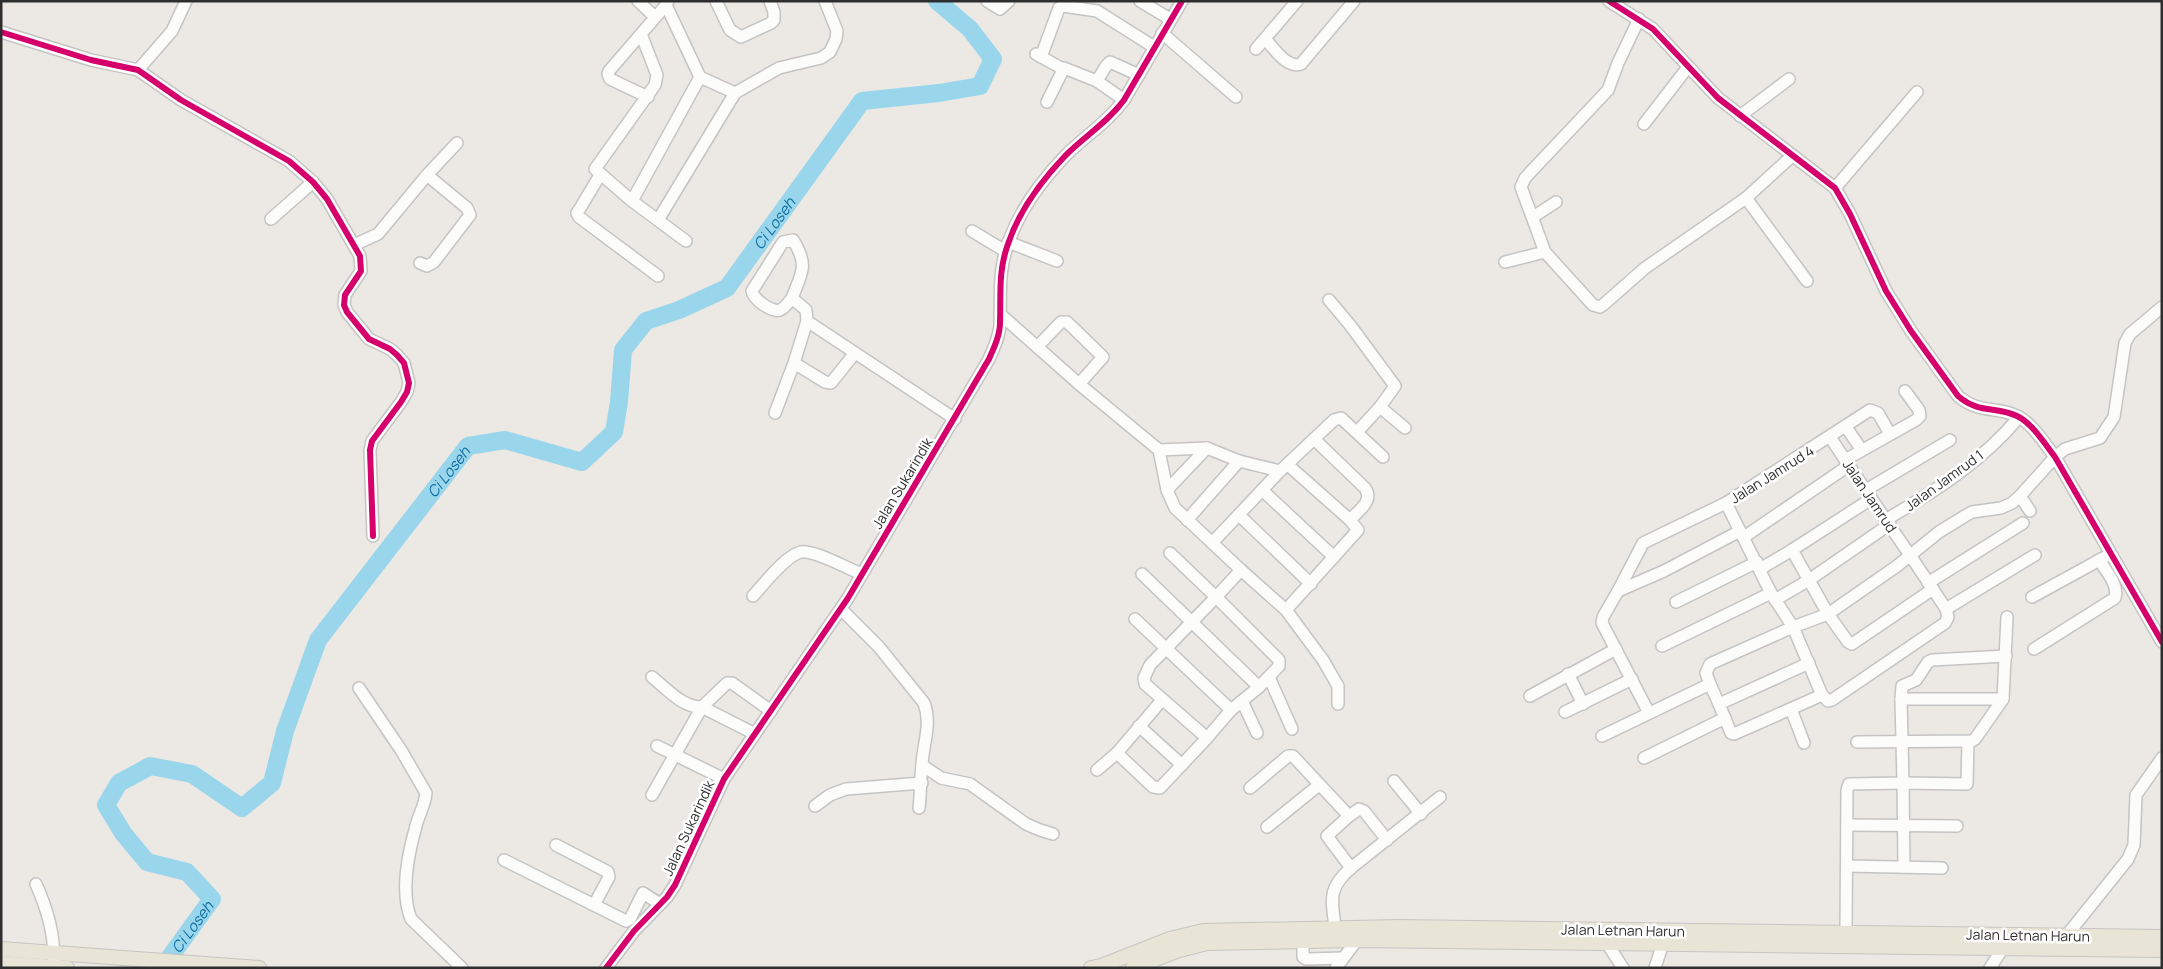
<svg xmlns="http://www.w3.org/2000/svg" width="2163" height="969" viewBox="0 0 2163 969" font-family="Manrope,sans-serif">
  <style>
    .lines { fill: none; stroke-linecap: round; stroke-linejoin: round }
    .river { stroke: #99d6ec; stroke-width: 18 }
    .minor-casing { stroke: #c5c4c5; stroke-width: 14 }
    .major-casing { stroke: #c6c5c4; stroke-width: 16 }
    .minor { stroke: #fcfcfb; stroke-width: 11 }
    .major { stroke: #e8e4d6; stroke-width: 14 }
    .cycleway-casing { stroke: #fff; stroke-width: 9 }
    .cycleway { stroke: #d6006c; stroke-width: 6 }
    .labels { text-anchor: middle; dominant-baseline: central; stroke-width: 5; stroke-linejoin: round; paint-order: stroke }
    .street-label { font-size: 14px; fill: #2e2e2e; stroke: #fff }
    .water-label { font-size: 15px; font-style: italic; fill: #0d6fa3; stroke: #fff }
  </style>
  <rect width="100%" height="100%" fill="#ece8e4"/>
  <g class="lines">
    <path class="river" id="s1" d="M162 968 212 899 187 872 147 862 123 833 106 805 119 783 150 766 192 774 242 808 272 783 285 731 318 640 468 446 505 440 582 462 614 432 619 402 623 350 646 321 679 310 727 288 862 101 939 93 980 86 993 59 970 29 937 1"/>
    <g class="minor-casing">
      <g id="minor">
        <polyline points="638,1 655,17"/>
        <polyline points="668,1 666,5 700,77 735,93"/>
        <polyline points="716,1 730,30 741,37 771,23 774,20 774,12 770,1"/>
        <polyline points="987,1 1000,9 1009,1"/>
        <polyline points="1140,1 1170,19"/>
        <path d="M1609 1 1653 29 1718 98 1835 188 1850 214 1886 291 1911 331 1958 396C1979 414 1996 406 2017 416 2032 423 2045 444 2055 457L2162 642"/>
        <polyline points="1639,19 1618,63 1608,90 1525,178 1521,187 1545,252 1593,305 1600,307 1603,305 1645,268 1746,198 1792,156"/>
        <polyline points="1,32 91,60 138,70 181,100 289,161 313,182 327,199 360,256 361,271 345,295 344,305 347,312 369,339 390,349 397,355 404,363 409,383 407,392 401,402 372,441 370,450 373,536"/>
        <polyline points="1162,33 1236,97"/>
        <polyline points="641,34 657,75 655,85 595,169 632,201 686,241"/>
        <path d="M1265 39C1274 48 1287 69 1301 64L1354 1"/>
        <polyline points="1256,49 1297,1"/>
        <polyline points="1036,54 1063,69"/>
        <polyline points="1041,57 1059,8 1063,6 1097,11 1154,47"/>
        <polyline points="138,70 172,31 186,1"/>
        <polyline points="1097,81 1106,66 1110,62 1139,75"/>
        <polyline points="648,97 610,79 608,74 609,71 666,5"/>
        <polyline points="1047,102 1064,68 1097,81 1124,100"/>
        <polyline points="1740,116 1789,79"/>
        <polyline points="1644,124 1688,67"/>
        <polyline points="427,175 457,143"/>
        <polyline points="600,175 579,210 577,213 579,217 658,276"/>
        <polyline points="1835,188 1917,92"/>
        <polyline points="1746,198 1807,281"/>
        <polyline points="632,201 700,77"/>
        <polyline points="1533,217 1556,202"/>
        <polyline points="271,219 313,182"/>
        <polyline points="658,220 735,93 779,68 821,58 830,52 836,39 837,31 825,1"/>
        <polyline points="972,231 1005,251"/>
        <polyline points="1008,242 1057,261"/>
        <polyline points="354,245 378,234 427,175 467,208 470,215 434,262 427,266 420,263"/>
        <polyline points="1505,262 1545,252"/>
        <path d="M792 298C789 302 785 308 780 310 772 313 753 299 752 291L783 242 793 240C809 266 802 272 792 298L806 310 807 321"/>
        <polyline points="1329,300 1350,325 1395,386 1380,407 1358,431"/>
        <polyline points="1000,314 1079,384 1159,450 1167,490 1175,508 1241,570 1216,597 1279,660 1279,666 1259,687 1231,710 1135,619"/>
        <polyline points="1037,347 1061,322 1067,322 1103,357 1079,384"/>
        <polyline points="794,363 825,382 831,383 855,353"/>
        <polyline points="1380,407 1405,428"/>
        <polyline points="775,413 794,363 807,321 955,419"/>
        <polyline points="1846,427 1861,449"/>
        <path d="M1314 439 1365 488C1374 501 1359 510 1350 520"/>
        <polyline points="1159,450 1207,448 1239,461 1280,471 1334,420 1341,418 1383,457"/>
        <polyline points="1845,460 1916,420 1920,416 1919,410 1905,391"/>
        <polyline points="1167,490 1207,448"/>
        <polyline points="1262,490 1334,557"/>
        <polyline points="1866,490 1950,440"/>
        <polyline points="2020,496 2030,511"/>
        <path d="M1726 503 1771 593 1793 627 1822 695 1828 701 1832 700 1945 623 1948 617 1946 609C1908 551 1868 495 1830 437"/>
        <polyline points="1239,515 1311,584"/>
        <path d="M1887 519C1934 492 1984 460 2019 417"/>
        <polyline points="1187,520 1239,461"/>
        <polyline points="1740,531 1664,571 1618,591 1643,543 1726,503 1870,410 1878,413 1890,434"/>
        <polyline points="1744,537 1848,466"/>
        <polyline points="1212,543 1280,471"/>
        <polyline points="1792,550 1871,499"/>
        <polyline points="1170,553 1216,597 1150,665 1144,678 1145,684 1207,738 1231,710"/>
        <polyline points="1760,569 1792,550 1828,614 1848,642 1852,644 1933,589"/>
        <polyline points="1241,570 1286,610 1323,660 1338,686 1338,704"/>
        <polyline points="1142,574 1259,687"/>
        <polyline points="1928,583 2023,523"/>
        <polyline points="1618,591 1603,617 1602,623 1649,713"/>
        <path d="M753 596C763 585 786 555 801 552 815 550 848 569 862 574"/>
        <polyline points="2032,597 2105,557"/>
        <polyline points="1775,600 1809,580 1890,524"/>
        <polyline points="1676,602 1757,562"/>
        <path d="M841 609 879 647 924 703C932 725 923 743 922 765 920 779 921 793 919 808"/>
        <polyline points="1946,609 2035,555"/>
        <polyline points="1286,610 1358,530 1350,520 1288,465"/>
        <polyline points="1662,646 1771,593"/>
        <path d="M2034 649 2115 598C2119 585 2106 571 2099 560"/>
        <polyline points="1568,674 1583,704"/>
        <path d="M652 677C667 689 683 708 702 707L755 734"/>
        <polyline points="1269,677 1292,729"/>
        <polyline points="1710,684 1719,704 1809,663"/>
        <path d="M359 688 401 750 426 793C425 805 419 814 416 826 408 854 400 891 411 919L462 968"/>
        <polyline points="1530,696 1616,649"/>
        <polyline points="1901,699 1902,686 1916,680 1928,662 1932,660 2006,656"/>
        <polyline points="1162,700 1117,753 1153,787 1160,788 1207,738"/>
        <polyline points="1242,701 1257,733"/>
        <polyline points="1719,704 1731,733 1734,734 1822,695"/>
        <polyline points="1791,709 1804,743"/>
        <polyline points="1565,712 1632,679"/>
        <polyline points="1139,726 1182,765"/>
        <polyline points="1602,736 1710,684 1706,673 1710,664 1793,627 1828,614 1897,566 1939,532 1965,516 1972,512 2001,508 2012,503 2020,496 2055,457 2065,449 2100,438 2114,417 2125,343 2130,334 2162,307"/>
        <polyline points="1857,742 1972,741 1975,739 2003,699"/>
        <polyline points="657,746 724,779"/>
        <polyline points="1644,758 1725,718"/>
        <polyline points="922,765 941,778 970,784 1026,824 1040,830 1053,834"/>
        <polyline points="1097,770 1117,753"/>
        <polyline points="1394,781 1421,814"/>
        <path d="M1250 788 1288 756H1293L1349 816 1327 836 1351 868C1327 889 1332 899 1335 928"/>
        <polyline points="652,795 702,707 727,683 732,683 771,711"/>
        <polyline points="815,806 830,795 846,789 922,783"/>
        <polyline points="1349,816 1359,809 1364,811 1387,840"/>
        <polyline points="1847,825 1957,826"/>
        <polyline points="1267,827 1319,785"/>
        <polyline points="556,845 608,872 609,877 594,905"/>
        <polyline points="504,860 626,921 630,919 643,893 660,904"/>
        <polyline points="1847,866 1942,868"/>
        <polyline points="1904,867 1903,783 1967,784 1968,742"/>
        <polyline points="1351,868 1440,797"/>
        <path d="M36 884C47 909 54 932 54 960"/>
        <polyline points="1846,932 1847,790 1849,784 1903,783 1901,699 2003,699 2007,617"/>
        <polyline points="2067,935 2128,859 2134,845 2136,795 2162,758"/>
        <polyline points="1303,942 1303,957 1306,959 1343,958"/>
        <polyline points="1606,942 1623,968"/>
        <path d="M606 968 634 931 667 897 675 885 724 779 848 598 989 359C994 348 1000 335 1000 323 1001 295 998 271 1008 244 1019 211 1042 180 1066 155 1085 136 1108 122 1124 100L1182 1"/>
        <polyline points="1336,968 1357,940 1358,935"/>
        <polyline points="1655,968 1663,943"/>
        <polyline points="1990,968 2003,948"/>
      </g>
    </g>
    <g class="major-casing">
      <g id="major">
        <polyline points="1,949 259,968"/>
        <polyline points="1,963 67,968"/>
        <polyline points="1091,968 1101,966 1170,939 1203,931 1399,927 2162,937"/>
        <polyline points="1133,968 1176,951 1207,943 1357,940 2162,950"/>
      </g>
    </g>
    <use href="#minor" class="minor"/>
    <use href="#major" class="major"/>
    <g class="cycleway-casing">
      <g id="cycleway">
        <path d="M1609 1 1653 29 1718 98 1835 188 1850 214 1886 291 1911 331 1958 396C1979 414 1996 406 2017 416 2032 423 2045 444 2055 457L2162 642"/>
        <polyline points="1,32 91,60 138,70 181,100 289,161 313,182 327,199 360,256 361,271 345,295 344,305 347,312 369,339 390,349 397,355 404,363 409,383 407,392 401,402 372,441 370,450 373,536"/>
        <path d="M606 968 634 931 667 897 675 885 724 779 848 598 989 359C994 348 1000 335 1000 323 1001 295 998 271 1008 244 1019 211 1042 180 1066 155 1085 136 1108 122 1124 100L1182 1"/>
      </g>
    </g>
    <use href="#cycleway" class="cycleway"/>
  </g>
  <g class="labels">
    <g class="street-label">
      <text transform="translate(1772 474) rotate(-32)">Jalan Jamrud 4</text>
      <text transform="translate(1944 480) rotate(-36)">Jalan Jamrud 1</text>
      <text transform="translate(902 483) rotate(-59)">Jalan Sukarindik</text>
      <text transform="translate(1870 496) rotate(56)">Jalan Jamrud</text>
      <text transform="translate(688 828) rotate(-65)">Jalan Sukarindik</text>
      <text transform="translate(1623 930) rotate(1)">Jalan Letnan Harun</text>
      <text transform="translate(2028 935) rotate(1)">Jalan Letnan Harun</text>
    </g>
    <g class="water-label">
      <text stroke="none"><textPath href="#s1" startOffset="1281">Ci Loseh</textPath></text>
      <text stroke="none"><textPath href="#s1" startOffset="800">Ci Loseh</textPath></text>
      <text stroke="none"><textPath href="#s1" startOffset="51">Ci Loseh</textPath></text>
    </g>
  </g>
  <rect width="2163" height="969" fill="none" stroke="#2e2e2e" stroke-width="5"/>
</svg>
